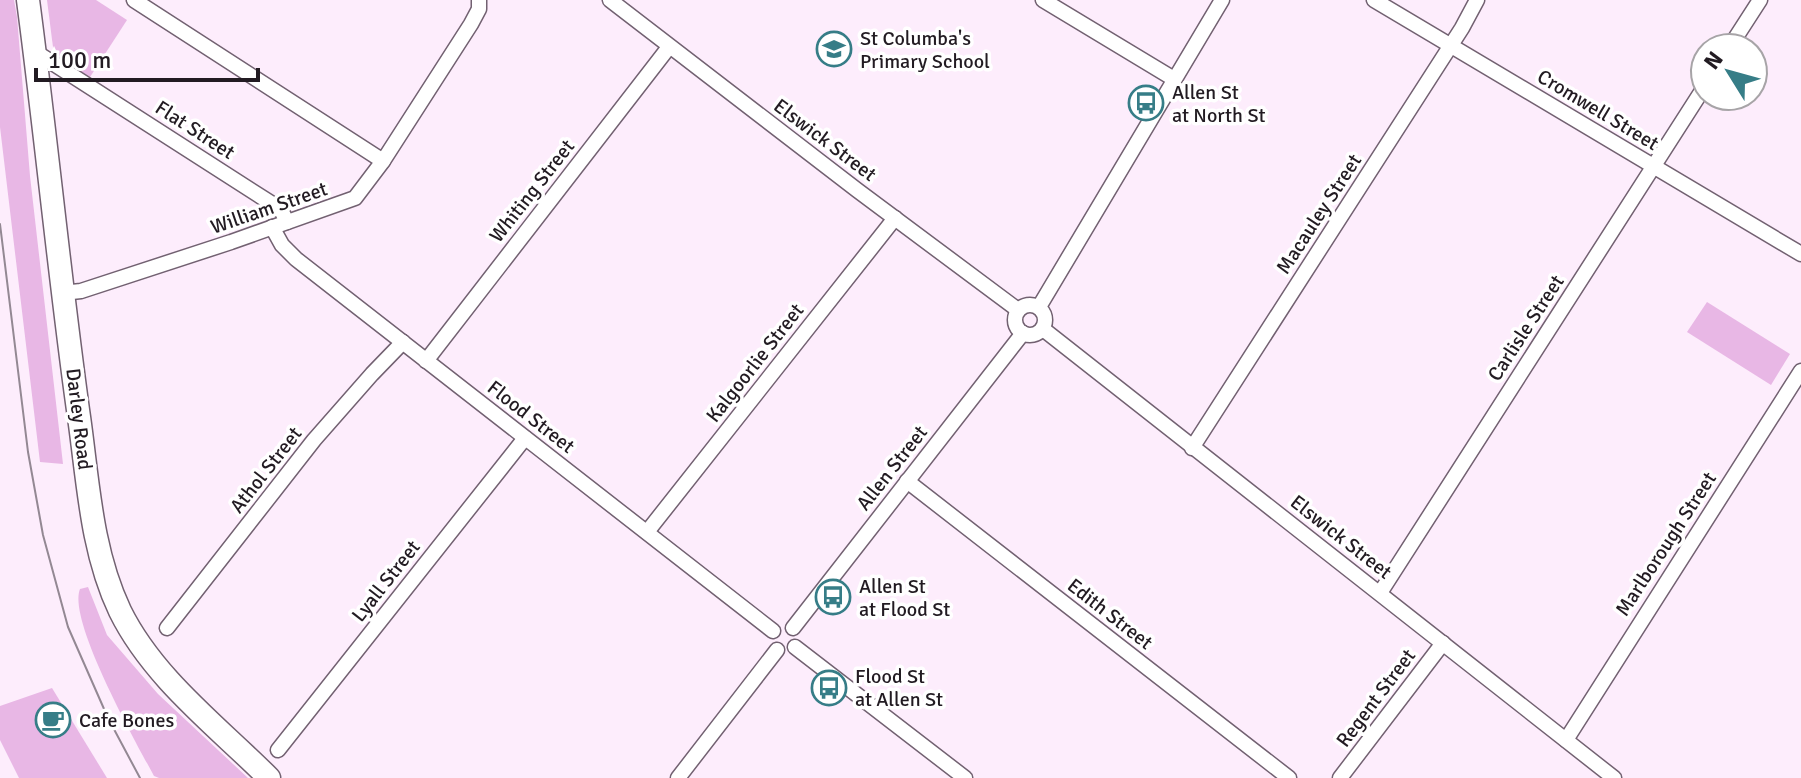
<svg xmlns="http://www.w3.org/2000/svg" width="1801" height="778" viewBox="0 0 1801 778" font-family="Signika,sans-serif">
  <style>
    .green { fill: #e8b7e5 }
    .lines { fill: none; stroke-linecap: round; stroke-linejoin: round }
    .minor-casing { stroke: #726171; stroke-width: 17 }
    .primary-casing { stroke: #726171; stroke-width: 25 }
    .minor { stroke: #fff; stroke-width: 14 }
    .primary { stroke: #fff; stroke-width: 22 }
    .tram { stroke: #938893; stroke-width: 2 }
    .labels { text-anchor: middle; dominant-baseline: central; stroke-width: 7; stroke-linejoin: round; paint-order: stroke }
    .poi-label { font-size: 20px; fill: #221b22; stroke: #fff; text-anchor: start }
    .street-label { font-size: 20px; fill: #221b22; stroke: #fff }
  </style>
  <rect width="100%" height="100%" fill="#fdedfc"/>
  <g class="green">
    <polygon points="0,0 14,0 17,17 30,176 63,464 40,462 0,127"/>
    <polygon points="47,0 96,0 127,20 90,77 54,55"/>
    <polygon points="1707,302 1790,354 1771,385 1687,332"/>
    <path d="M88 587 107 635 158 694 248 778H159L154 776C137 744 67 620 80 589Z"/>
    <polygon points="52,688 107,778 19,778 0,740 0,706"/>
  </g>
  <g class="lines">
    <g class="minor-casing">
      <g id="minor">
        <polyline points="134,0 383,161"/>
        <polyline points="610,0 857,190 1018,310"/>
        <polyline points="1043,0 1174,79"/>
        <polyline points="1374,0 1801,254"/>
        <polyline points="1729,48 1760,0"/>
        <polyline points="34,51 277,207 282,212 287,222"/>
        <polyline points="272,227 282,245 296,259 773,631"/>
        <polyline points="62,293 81,291 231,242 355,198 383,161 471,24 479,9 479,0"/>
        <circle cx="1030" cy="320" r="15"/>
        <polyline points="1039,307 1222,0"/>
        <polyline points="1043,329 1614,778"/>
        <polyline points="426,361 669,47"/>
        <polyline points="1192,448 1462,28 1477,0"/>
        <polyline points="907,481 1289,778"/>
        <polyline points="647,532 895,218"/>
        <polyline points="1380,593 1705,86"/>
        <polyline points="167,628 314,440 372,374 403,342"/>
        <polyline points="793,628 1023,333"/>
        <polyline points="795,647 965,778"/>
        <polyline points="1566,740 1801,371"/>
        <polyline points="278,750 525,438"/>
        <polyline points="678,778 777,650"/>
        <polyline points="1340,778 1443,643"/>
      </g>
    </g>
    <g class="primary-casing">
      <path id="primary" d="M28 0C46 136 59 273 78 410 88 477 90 548 120 611 153 678 217 726 269 778"/>
    </g>
    <use href="#minor" class="minor"/>
    <use href="#primary" class="primary"/>
    <polyline class="tram" points="0,224 28,452 43,535 68,627 108,718 140,778"/>
  </g>
  <defs>
    <g id="school-ring" transform="scale(1.8)"><circle r="9.5" fill="#fff" stroke="#367d87" stroke-width="1.5"/><path d="M0-5L7-2L0 1L-7-2ZM-4 1L0 2.5L4 1V4Q0 6-4 4Z" fill="#367d87"/></g>
    <g id="bus-ring" transform="scale(1.8)"><circle r="9.5" fill="#fff" stroke="#367d87" stroke-width="1.5"/><path d="M-5-6H5V4H4V6H2V4H-2V6H-4V4H-5ZM-3.5-4V0h7V-4ZM-3.5 1.2v1.5H-2V1.2ZM2 1.2v1.5H3.5V1.2Z" fill="#367d87"/></g>
    <g id="cafe-ring" transform="scale(1.8)"><circle r="9.5" fill="#fff" stroke="#367d87" stroke-width="1.5"/><path d="M-5.5-4.5H6V0H3Q3 3.5 0 3.5H-2.5Q-5.5 3.5-5.5 0ZM3-3.2v2h1.7v-2ZM-6 4.5H4V6H-6Z" fill="#367d87"/></g>
  </defs>
  <g fill-rule="evenodd">
    <use href="#school-ring" x="834" y="49"/>
    <use href="#bus-ring" x="1146" y="103"/>
    <use href="#bus-ring" x="833" y="597"/>
    <use href="#bus-ring" x="829" y="688"/>
    <use href="#cafe-ring" x="53" y="720"/>
  </g>
  <g class="labels">
    <g class="poi-label">
      <text x="860" y="38">St Columba's<tspan x="860" dy="23">Primary School</tspan></text>
      <text x="1172" y="92">Allen St<tspan x="1172" dy="23">at North St</tspan></text>
      <text x="859" y="586">Allen St<tspan x="859" dy="23">at Flood St</tspan></text>
      <text x="855" y="676">Flood St<tspan x="855" dy="23">at Allen St</tspan></text>
      <text x="79" y="720">Cafe Bones</text>
    </g>
    <g class="street-label">
      <text transform="translate(1598 110) rotate(31)">Cromwell Street</text>
      <text transform="translate(195 130) rotate(33)">Flat Street</text>
      <text transform="translate(825 140) rotate(37)">Elswick Street</text>
      <text transform="translate(532 191) rotate(-52)">Whiting Street</text>
      <text transform="translate(269 208) rotate(-19)">William Street</text>
      <text transform="translate(1319 214) rotate(-57)">Macauley Street</text>
      <text transform="translate(1526 328) rotate(-57)">Carlisle Street</text>
      <text transform="translate(755 363) rotate(-52)">Kalgoorlie Street</text>
      <text transform="translate(531 417) rotate(38)">Flood Street</text>
      <text transform="translate(79 419) rotate(83)">Darley Road</text>
      <text transform="translate(892 468) rotate(-52)">Allen Street</text>
      <text transform="translate(266 470) rotate(-52)">Athol Street</text>
      <text transform="translate(1341 537) rotate(38)">Elswick Street</text>
      <text transform="translate(1666 544) rotate(-57)">Marlborough Street</text>
      <text transform="translate(386 581) rotate(-52)">Lyall Street</text>
      <text transform="translate(1110 614) rotate(38)">Edith Street</text>
      <text transform="translate(1376 698) rotate(-53)">Regent Street</text>
    </g>
  </g>
  <g transform="translate(1729 72) rotate(307)"><circle r="38" fill="#ffffff" stroke="#a7a4a7" stroke-width="2"/>
  <path d="M0-6L14 30L0 20L-14 30Z" fill="#367d87"/>
  <text y="-12" font-size="22" font-weight="bold" text-anchor="middle" fill="#221b22">N</text>
  </g>
  <path d="M36 68v12h222v-12" fill="none" stroke="#221b22" stroke-width="4"/>
  <text x="48" y="68" font-size="24" fill="#221b22" stroke="#ffffff" stroke-width="6" paint-order="stroke">100 m</text>
</svg>
